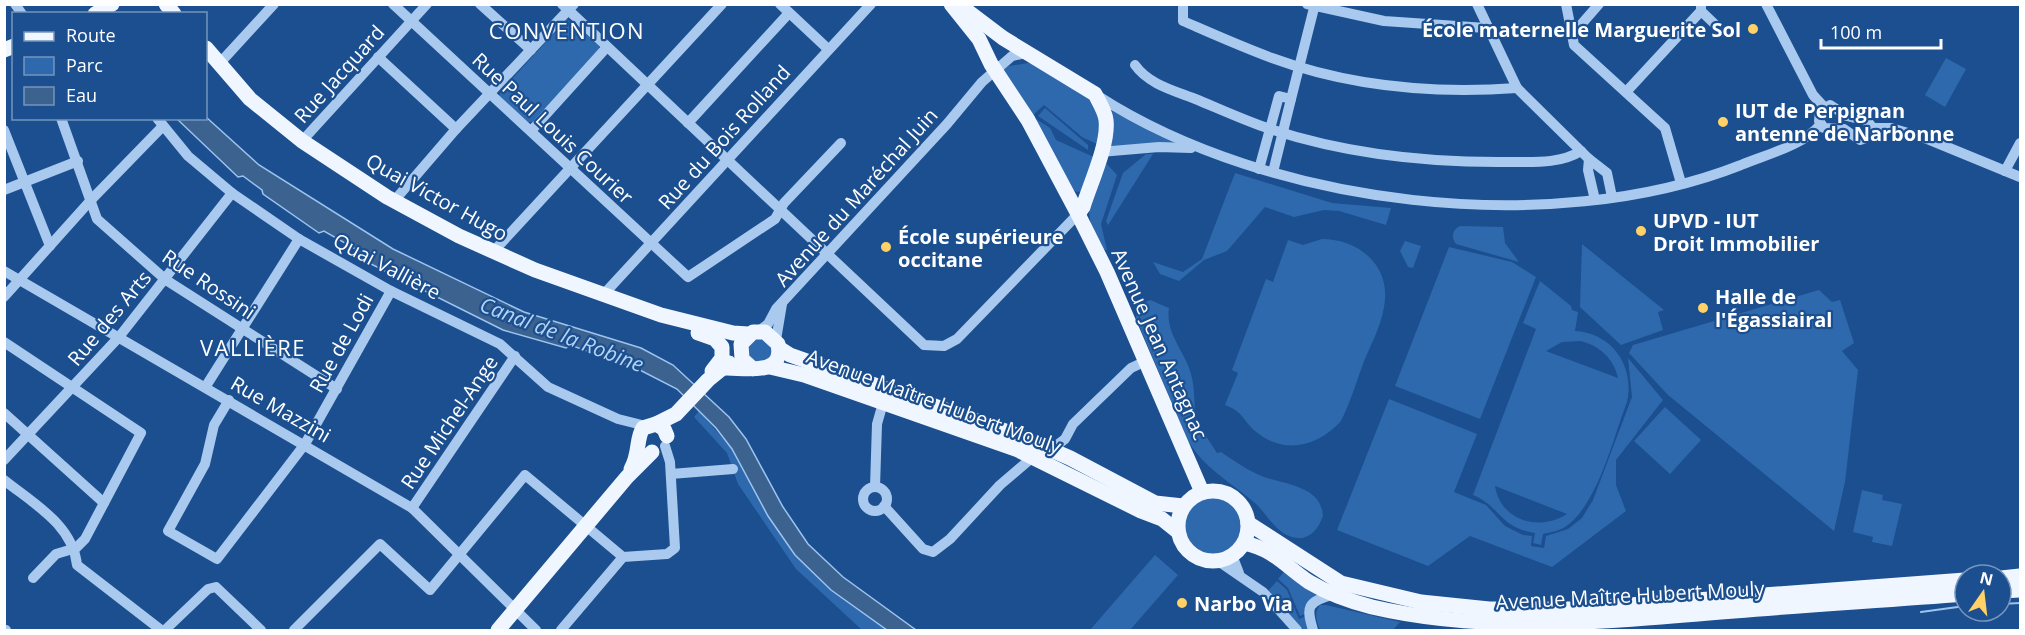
<svg xmlns="http://www.w3.org/2000/svg" width="2025" height="635" viewBox="0 0 2025 635" font-family="'Open Sans',sans-serif">
  <style>
    .green { fill: #2e69ad; fill-rule: evenodd }
    .water { fill: #3c6290; stroke: #9cc4f0; stroke-width: 1.5 }
    .lines { fill: none; stroke-linecap: round; stroke-linejoin: round }
    .stream { stroke: #9cc4f0; stroke-width: 2 }
    .minor { stroke: #a9c9ee; stroke-width: 10 }
    .major { stroke: #f0f6ff; stroke-width: 15 }
    .poi-dot { fill: #ffd166; stroke: #1b4f8f; stroke-width: 2 }
    .labels { text-anchor: middle; dominant-baseline: central; stroke-width: 4.5; stroke-linejoin: round; paint-order: stroke }
    .poi-label { font-size: 20px; font-weight: bold; fill: #fff; stroke: #1b4f8f; text-anchor: start }
    .street-label { font-size: 20px; fill: #fff; stroke: #1b4f8f }
    .water-label { font-size: 21px; font-style: italic; fill: #b5d3f5; stroke: #1b4f8f }
    .quarter-label { font-size: 22px; letter-spacing: 1.5px; fill: #fff; stroke: #1b4f8f }
  </style>
  <rect width="100%" height="100%" fill="#1b4f8f"/>
  <g class="green">
    <polygon points="566,20 571,21 599,46 599,49 532,122 528,122 499,96 501,91"/>
    <polygon points="1946,58 1966,69 1945,107 1925,95"/>
    <polygon points="1028,63 1037,64 1093,98 1102,113 1099,145 1082,137 1044,105 1032,116 1000,71 1009,66"/>
    <polygon points="1045,108 1088,145 1088,150 1038,116"/>
    <polygon points="1107,109 1179,142 1104,150"/>
    <polygon points="1036,119 1050,128 1056,140 1096,158 1083,191 1077,192 1069,188 1032,121"/>
    <polygon points="1146,154 1153,154 1108,225 1106,221 1123,173"/>
    <path d="M1103 160 1117 175 1101 224 1107 250 1101 249C1081 209 1090 200 1103 160Z"/>
    <polygon points="1235,173 1332,203 1391,208 1386,225 1339,211 1324,210 1294,217 1265,207 1227,251 1204,260 1179,281 1160,274 1153,262 1183,272 1202,259"/>
    <path d="M1460 226 1503 227 1505 243 1519 262 1456 244C1451 237 1452 230 1460 226Z"/>
    <path d="M1322 239C1360 239 1392 267 1384 307 1381 327 1370 346 1363 364 1356 383 1350 403 1341 421 1320 445 1286 455 1259 434 1242 422 1246 413 1225 405L1238 373 1232 370 1266 279 1273 282 1288 240 1303 245Z"/>
    <polygon points="1405,241 1421,246 1413,268 1408,267 1400,251"/>
    <polygon points="1582,244 1664,310 1658,312 1663,330 1621,345 1580,307"/>
    <polygon points="1449,247 1512,262 1536,277 1480,419 1395,386"/>
    <path d="M1540 281 1571 306 1572 310 1578 312 1575 331C1612 333 1635 366 1627 402 1613 438 1598 505 1565 527 1559 531 1551 532 1543 534L1541 545 1533 543 1535 533C1500 528 1500 506 1473 495L1536 329 1523 323ZM1580 341C1599 345 1614 359 1618 378L1546 351 1562 342ZM1495 486 1567 514C1539 532 1501 521 1495 486Z"/>
    <polygon points="1819,290 1832,302 1840,300 1854,343 1842,351 1858,370 1845,482 1834,531 1668,395 1629,353 1633,345"/>
    <path d="M1150 300 1169 308C1165 334 1185 351 1191 374 1197 396 1191 410 1202 435L1206 436 1217 453 1221 452C1233 460 1244 468 1257 474 1279 485 1321 483 1323 516 1318 530 1308 542 1292 537 1276 533 1266 513 1255 503 1231 482 1203 468 1187 439L1136 318 1138 306Z"/>
    <polygon points="754,338 767,340 773,352 766,363 749,360 746,348"/>
    <polygon points="1628,358 1663,400 1616,460 1616,485 1626,511 1552,567 1470,536 1428,566 1337,530 1389,399 1477,434 1454,492 1486,505 1505,526 1523,535 1532,536 1531,546 1544,548 1546,536 1568,529 1582,518 1593,500 1632,397"/>
    <polygon points="1665,407 1701,440 1670,474 1634,441"/>
    <polygon points="699,411 732,449 745,472 832,590 887,630 862,630 796,569 738,484 727,453 694,417"/>
    <polygon points="1862,490 1883,495 1882,500 1902,504 1892,546 1872,542 1873,537 1853,532"/>
    <circle cx="1213" cy="526" r="28"/>
    <polygon points="1155,555 1178,575 1130,630 1090,630"/>
    <polygon points="1285,571 1319,593 1305,614 1300,616 1288,588 1278,579"/>
    <polygon points="1277,581 1287,590 1299,619 1306,616 1309,630 1302,630 1268,591"/>
    <path d="M1320 605H1326L1400 622 1393 630H1320C1317 621 1313 614 1320 605Z"/>
  </g>
  <polygon class="water" points="206,117 259,165 393,249 524,312 641,348 673,365 729,417 746,439 783,507 808,544 843,577 916,630 887,630 831,590 795,555 768,516 732,449 716,428 677,389 634,367 570,345 566,348 503,330 367,262 366,255 324,231 319,233 263,194 262,190 243,176 238,177 177,119"/>
  <g class="lines">
    <g class="stream">
      <polyline points="2001,604 2020,603"/>
      <polyline points="1921,612 1965,606"/>
    </g>
    <g class="minor">
      <polyline points="15,4 22,14"/>
      <polyline points="393,4 688,277 775,219 784,203 841,143"/>
      <polyline points="480,4 531,50"/>
      <polyline points="562,4 924,345 944,346 957,339 1078,214"/>
      <polyline points="780,4 828,49"/>
      <path d="M1183 4V21C1213 34 1242 47 1272 58 1351 87 1434 94 1517 88"/>
      <polyline points="1307,4 1384,21 1486,28"/>
      <polyline points="1477,4 1517,88 1589,159"/>
      <polyline points="1566,4 1574,45 1665,128 1681,183"/>
      <polyline points="1766,4 1813,95 1824,107"/>
      <polyline points="1701,11 1723,32"/>
      <polyline points="1572,35 1599,4"/>
      <polyline points="378,57 456,129"/>
      <polyline points="219,64 274,4"/>
      <path d="M1135 65C1149 85 1176 91 1198 100 1222 110 1246 121 1270 129 1346 154 1430 163 1510 162 1534 162 1560 164 1581 151"/>
      <polyline points="1626,92 1701,11 1701,4"/>
      <path d="M1098 96C1269 206 1551 240 1741 165 1767 154 1803 146 1821 124"/>
      <polyline points="1291,99 1315,4"/>
      <polygon points="1830,105 1847,116 1867,121 1873,128 1869,137 1860,140 1844,129 1824,128 1819,121 1820,112"/>
      <polyline points="61,118 97,219 166,280 337,389"/>
      <polyline points="157,118 188,156 232,193 299,239 391,291 500,344 548,387 618,419 646,426"/>
      <polyline points="688,123 789,13"/>
      <polyline points="1873,128 1891,128 1925,138 2020,177"/>
      <polyline points="4,130 50,246"/>
      <polyline points="531,131 607,47"/>
      <polyline points="302,141 427,4"/>
      <polyline points="1100,152 1159,147 1191,148"/>
      <polyline points="1259,169 1279,96 1291,99 1273,172"/>
      <polyline points="2005,171 2020,143"/>
      <polyline points="4,190 78,161"/>
      <polyline points="1595,200 1588,170 1589,159 1607,173 1612,197"/>
      <polyline points="394,201 456,129 574,4"/>
      <polyline points="492,253 722,4"/>
      <polyline points="4,271 412,508 536,630"/>
      <polyline points="604,294 871,4"/>
      <polyline points="4,297 91,200 163,126"/>
      <polyline points="759,331 768,324 776,309 947,124 982,82 1012,56 1026,53"/>
      <polyline points="776,340 782,304"/>
      <polyline points="4,342 141,433 85,539 76,548 56,554 33,578"/>
      <polyline points="206,386 299,239"/>
      <polyline points="229,400 214,425 205,464 168,531 217,559 305,444 391,291"/>
      <polyline points="4,413 104,503"/>
      <polyline points="1052,449 1065,439 1073,424 1131,368 1146,361"/>
      <polyline points="4,460 119,337 232,193"/>
      <polyline points="671,474 733,469"/>
      <path d="M4 480C34 504 73 525 77 565L161 630"/>
      <polyline points="875,487 877,424 883,403"/>
      <circle cx="875" cy="499" r="12"/>
      <polyline points="884,506 923,549 933,552 950,539 1000,485 1027,462 1031,455"/>
      <polyline points="412,508 515,356"/>
      <polyline points="1232,555 1239,573"/>
      <polyline points="1218,561 1263,592 1297,630"/>
      <polyline points="4,630 6,630"/>
      <polyline points="165,630 208,589 216,587 261,630"/>
      <polyline points="294,630 380,544 430,590 525,475 623,557"/>
      <polyline points="561,630 623,557 667,554 675,548 670,462 665,446"/>
      <path d="M1313 630C1306 607 1307 602 1332 595"/>
    </g>
    <g class="major">
      <polyline points="166,4 174,14"/>
      <polyline points="951,4 979,39 991,64 1028,120 1078,214 1107,272 1202,492"/>
      <path d="M966 10 1003 38 1095 94C1099 102 1105 111 1106 120 1109 144 1090 184 1083 207L1078 214"/>
      <polyline points="95,14 112,4"/>
      <polyline points="206,48 250,99 302,141 387,197 459,236 535,270 661,315 733,333 748,334"/>
      <polyline points="4,50 14,46"/>
      <polyline points="698,333 715,339 722,347 722,358 712,371"/>
      <polyline points="779,348 790,355 1017,435 1070,458 1155,503 1183,506"/>
      <polyline points="770,367 804,375 1018,450 1141,511 1162,519 1177,531"/>
      <path d="M724 368C743 367 785 378 778 344L765 332H753L741 344 742 359 753 369"/>
      <polyline points="656,424 676,414 708,380 729,363"/>
      <path d="M631 469C640 454 636 438 643 428L656 424 664 429 667 436"/>
      <circle cx="1213" cy="526" r="35"/>
      <polyline points="1248,523 1341,583 1421,602 1489,609 1575,609 1965,580"/>
      <path d="M1244 543C1275 550 1284 565 1309 582 1329 594 1349 601 1372 607 1479 632 1589 623 1698 614 1787 606 1876 601 1965 594"/>
      <polyline points="2001,578 2020,576"/>
      <polyline points="2001,591 2020,590"/>
      <polyline points="498,630 627,477 652,452"/>
    </g>
  </g>
  <g class="poi-dot">
    <circle cx="1753" cy="29" r="6"/>
    <circle cx="1723" cy="122" r="6"/>
    <circle cx="1641" cy="231" r="6"/>
    <circle cx="886" cy="247" r="6"/>
    <circle cx="1703" cy="308" r="6"/>
    <circle cx="1182" cy="603" r="6"/>
  </g>
  <g class="labels">
    <g class="poi-label">
      <text x="1741" y="29" text-anchor="end">École maternelle Marguerite Sol</text>
      <text x="1735" y="110">IUT de Perpignan<tspan x="1735" dy="23">antenne de Narbonne</tspan></text>
      <text x="1653" y="220">UPVD - IUT<tspan x="1653" dy="23">Droit Immobilier</tspan></text>
      <text x="898" y="236">École supérieure<tspan x="898" dy="23">occitane</tspan></text>
      <text x="1715" y="296">Halle de<tspan x="1715" dy="23">l'Égassiairal</tspan></text>
      <text x="1194" y="603">Narbo Via</text>
    </g>
    <g class="street-label">
      <text transform="translate(339 74) rotate(-48)">Rue Jacquard</text>
      <text transform="translate(553 128) rotate(43)">Rue Paul Louis Courier</text>
      <text transform="translate(724 137) rotate(-48)">Rue du Bois Rolland</text>
      <text transform="translate(437 197) rotate(29)">Quai Victor Hugo</text>
      <text transform="translate(856 197) rotate(-48)">Avenue du Maréchal Juin</text>
      <text transform="translate(387 266) rotate(28)">Quai Vallière</text>
      <text transform="translate(209 284) rotate(34)">Rue Rossini</text>
      <text transform="translate(109 318) rotate(-50)">Rue des Arts</text>
      <text transform="translate(341 343) rotate(-61)">Rue de Lodi</text>
      <text transform="translate(1160 344) rotate(66)">Avenue Jean Antagnac</text>
      <text transform="translate(934 401) rotate(20)">Avenue Maître Hubert Mouly</text>
      <text transform="translate(281 409) rotate(30)">Rue Mazzini</text>
      <text transform="translate(449 422) rotate(-56)">Rue Michel-Ange</text>
      <text transform="translate(1630 595) rotate(-3)">Avenue Maître Hubert Mouly</text>
    </g>
    <g class="water-label">
      <text transform="translate(562 334) rotate(21)">Canal de la Robine</text>
    </g>
    <g class="quarter-label">
      <text x="567" y="30">CONVENTION</text>
      <text x="253" y="347">VALLIÈRE</text>
    </g>
  </g>
  <rect width="2025" height="635" fill="none" stroke="#ffffff" stroke-width="12"/>
  <rect x="12" y="12" width="195" height="108" fill="#1b4f8f" stroke="#7695bc" stroke-width="1.5"/>
  <rect x="24" y="32" width="30" height="9" fill="#f0f6ff" stroke="#7695bc" stroke-width="1.5"/>
  <text x="66" y="42" font-size="18" fill="#ffffff">Route</text>
  <rect x="24" y="57" width="30" height="18" fill="#2e69ad" stroke="#7695bc" stroke-width="1.5"/>
  <text x="66" y="72" font-size="18" fill="#ffffff">Parc</text>
  <rect x="24" y="87" width="30" height="18" fill="#3c6290" stroke="#7695bc" stroke-width="1.5"/>
  <text x="66" y="102" font-size="18" fill="#ffffff">Eau</text>
  <g transform="translate(1983 593) rotate(14)"><circle r="28" fill="#1b4f8f" stroke="#7695bc" stroke-width="1.5"/>
  <path d="M0-4.5L10 22L0 15L-10 22Z" fill="#ffd166"/>
  <text y="-9" font-size="16" font-weight="bold" text-anchor="middle" fill="#ffffff">N</text>
  </g>
  <path d="M1821 39v9h120v-9" fill="none" stroke="#ffffff" stroke-width="3"/>
  <text x="1830" y="39" font-size="18" fill="#ffffff" stroke="#1b4f8f" stroke-width="4.5" paint-order="stroke">100 m</text>
</svg>
